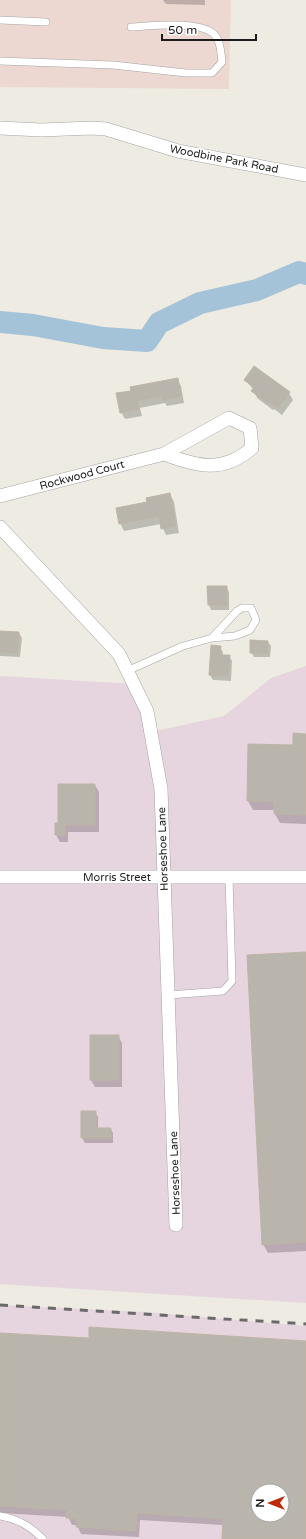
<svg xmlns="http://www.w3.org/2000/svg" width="306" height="1539" viewBox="0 0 306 1539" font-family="'Varela Round',sans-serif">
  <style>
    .commercial { fill: #edd8d1 }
    .industrial { fill: #e6d4df; fill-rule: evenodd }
    .shadow { fill: #0003; fill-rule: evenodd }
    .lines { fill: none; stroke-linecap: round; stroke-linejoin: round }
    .river { stroke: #a4c3d9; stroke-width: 22 }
    .building { fill: #b9b4ac; stroke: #beb5a5; fill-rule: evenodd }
    .lane-casing { stroke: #a3a3a3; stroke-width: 8 }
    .street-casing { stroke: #a3a3a3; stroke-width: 14 }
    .lane { stroke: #fff; stroke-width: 7 }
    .street { stroke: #fff; stroke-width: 13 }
    .rail { stroke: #6a6a6a; stroke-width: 3; stroke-dasharray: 8 8; stroke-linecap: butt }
    .labels { text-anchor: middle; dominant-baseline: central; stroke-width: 3.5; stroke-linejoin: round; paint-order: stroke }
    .street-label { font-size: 11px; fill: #1c1c1c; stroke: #fff }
  </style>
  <rect width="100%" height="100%" fill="#edebe2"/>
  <polygon class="commercial" points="0,0 231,0 229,89 0,87"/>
  <g class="industrial">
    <polygon points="306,666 306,1303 0,1284 0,676 134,684 151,732 224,716 271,678"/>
    <path d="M0 1305 146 1312 306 1326V1539H0ZM258 1491H282V1515H258Z"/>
  </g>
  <g class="shadow">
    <polygon points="163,0 205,0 205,5 166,4"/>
    <polygon points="177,379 181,386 184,403 167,406 165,403 140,408 142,416 125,419 121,412 132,391"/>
    <polygon points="245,380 289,393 293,400 282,415 274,409 273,410 257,398 254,390"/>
    <polygon points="170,494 174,502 179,533 166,535 161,524 124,531 120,523 148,503"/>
    <polygon points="208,587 226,587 229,592 229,610 211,610 209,605"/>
    <polygon points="0,632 19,633 22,638 20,657 0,656"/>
    <polygon points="268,642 271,646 270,657 254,657 251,652"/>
    <polygon points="212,646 220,647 223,652 223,656 229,656 232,661 231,681 213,680 210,675"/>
    <polygon points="306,735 306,824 280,823 275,814 275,810 253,810 248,801 294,746"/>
    <polygon points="95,785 99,792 99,832 68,832 68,842 60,842 56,835 59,824"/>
    <polygon points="306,953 306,1251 268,1253 263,1244"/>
    <polygon points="118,1036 122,1043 122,1087 95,1087 91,1080"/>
    <polygon points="82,1112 95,1112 98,1117 98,1129 110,1129 113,1133 113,1143 85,1143 82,1138"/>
    <path d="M0 1334 90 1339 306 1342V1539H223V1525L140 1520 139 1537 81 1534 77 1525H72L68 1517 0 1513ZM258 1491H282V1515H258Z"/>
  </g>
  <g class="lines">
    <polyline class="river" points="0,322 33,325 103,338 147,341 159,323 200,303 257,290 299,272 306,274"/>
  </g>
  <g class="building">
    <polygon points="254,366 290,392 278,408 270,402 269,404 251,391 254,387 244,380"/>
    <polygon points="178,378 181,396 162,400 162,396 137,401 139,409 120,413 116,393 131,391 130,387"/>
    <polygon points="170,493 176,526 161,529 159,516 119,524 116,508 147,502 146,498"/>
    <polygon points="207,586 227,586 227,605 208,605"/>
    <polygon points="0,631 19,632 18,653 0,652"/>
    <polygon points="250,640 268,641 268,653 250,653"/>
    <polygon points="211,645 221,646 220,655 230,655 228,676 209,675"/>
    <polygon points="293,733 306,734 306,815 274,814 274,802 247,801 248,744 293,745"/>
    <polygon points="58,784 95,784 95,825 65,825 65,835 55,835 55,823 58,823"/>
    <polygon points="306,952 306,1242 262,1245 247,955"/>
    <rect x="90" y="1035" width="29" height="45"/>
    <polygon points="81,1111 96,1111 96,1128 111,1128 111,1138 81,1138"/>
    <path d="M89 1327 306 1341V1539H222L223 1519 137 1513 136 1531 76 1527 77 1519 66 1518 67 1510 0 1506V1333L89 1338ZM258 1491H282V1515H258Z"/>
  </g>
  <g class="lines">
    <g class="lane-casing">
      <g id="lane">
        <polyline points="0,20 46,22"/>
        <path d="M0 61 113 65 186 73H212L222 62C221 54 221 45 217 38 207 19 150 26 131 27"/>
        <polyline points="127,671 183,646 212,638 237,611 242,608 251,608 256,620 250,630 235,636 212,638"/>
        <polyline points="168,995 223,991 232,981 229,877"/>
        <path d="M0 1516C18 1519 30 1526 43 1539"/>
      </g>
    </g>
    <g class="street-casing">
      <g id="street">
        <polyline points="0,128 41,130 92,128 106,129 178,151 306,175"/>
        <path d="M0 496 164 454 229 418 250 428 252 448C223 473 198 467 164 454"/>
        <polyline points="0,527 119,654 147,711 161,789 176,1225"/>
        <polyline points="0,877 306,877"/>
      </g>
    </g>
    <use href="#lane" class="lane"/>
    <use href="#street" class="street"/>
    <polyline class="rail" points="0,1305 306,1324"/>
  </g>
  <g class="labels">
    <g class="street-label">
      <text transform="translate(224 159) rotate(11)">Woodbine Park Road</text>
      <text transform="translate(82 475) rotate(-15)">Rockwood Court</text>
      <text transform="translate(163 849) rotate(-92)">Horseshoe Lane</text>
      <text x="117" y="877">Morris Street</text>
      <text transform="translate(175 1173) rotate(-92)">Horseshoe Lane</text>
    </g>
  </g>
  <g transform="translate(270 1503) rotate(270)"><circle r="19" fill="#ffffff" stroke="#a4a4a4"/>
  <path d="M0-3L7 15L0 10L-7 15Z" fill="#bf2b09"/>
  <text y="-6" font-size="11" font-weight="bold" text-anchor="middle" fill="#1c1c1c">N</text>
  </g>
  <path d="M162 34v6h94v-6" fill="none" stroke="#1c1c1c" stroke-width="2"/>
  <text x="168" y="34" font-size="12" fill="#1c1c1c" stroke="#ffffff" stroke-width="3" paint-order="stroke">50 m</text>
</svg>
